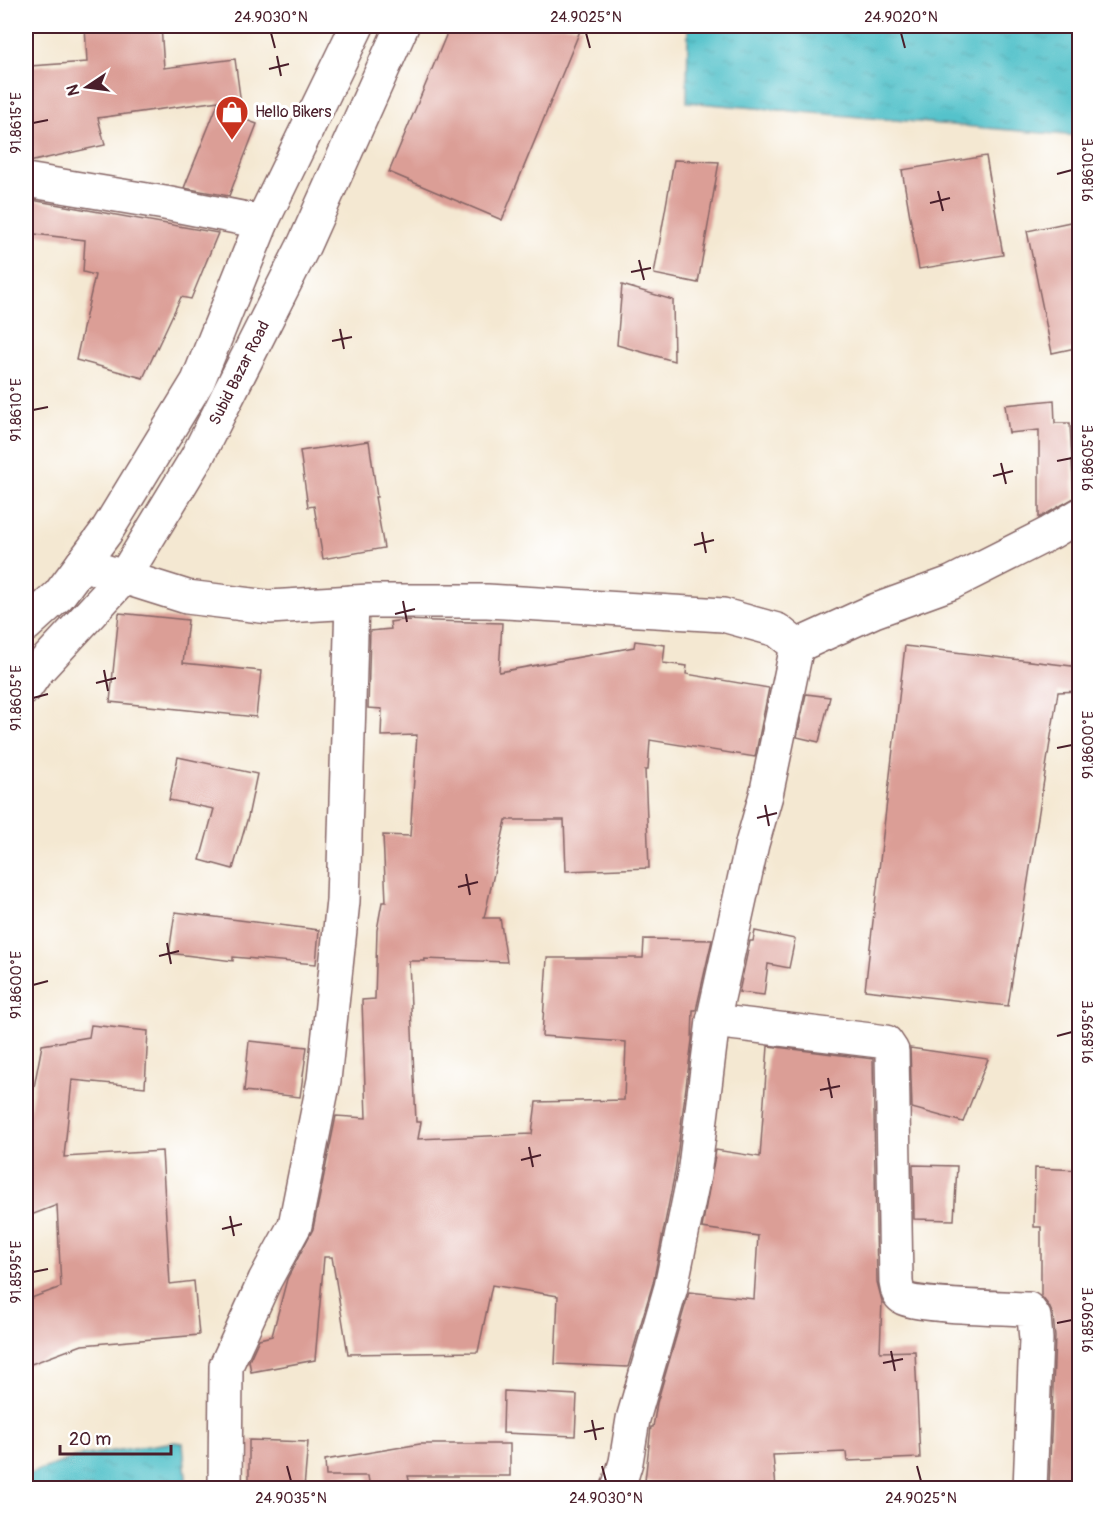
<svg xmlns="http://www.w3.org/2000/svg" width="1105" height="1514" viewBox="0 0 1105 1514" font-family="Pangolin,sans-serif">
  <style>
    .water { fill: url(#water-ripples); stroke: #50707b; stroke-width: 1.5 }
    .building { fill: #db9e96 }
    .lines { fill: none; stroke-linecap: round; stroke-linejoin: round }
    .minor-casing { stroke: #866565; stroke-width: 36 }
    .major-casing { stroke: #866565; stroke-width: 36 }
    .minor { stroke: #fff; stroke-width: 33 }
    .major { stroke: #fff; stroke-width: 33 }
    .ticks { fill: none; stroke: #4a1f2b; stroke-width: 2 }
    .labels { text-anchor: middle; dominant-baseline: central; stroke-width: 6; stroke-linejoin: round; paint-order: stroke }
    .poi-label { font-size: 16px; fill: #4a1f2b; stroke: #fff; text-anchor: start }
    .street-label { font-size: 16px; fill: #4a1f2b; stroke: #fff }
    .neatline { fill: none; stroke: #4a1f2b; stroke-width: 2 }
    .ticks-label { font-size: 15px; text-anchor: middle; fill: #4a1f2b }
  </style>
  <defs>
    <pattern id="water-ripples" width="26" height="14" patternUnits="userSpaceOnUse" patternTransform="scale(1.5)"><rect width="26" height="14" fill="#55c2cb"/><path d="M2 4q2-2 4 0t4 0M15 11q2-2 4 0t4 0" fill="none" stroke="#4ca6ae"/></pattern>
  </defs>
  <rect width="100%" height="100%" fill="#fff"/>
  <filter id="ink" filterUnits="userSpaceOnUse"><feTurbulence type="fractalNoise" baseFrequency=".0167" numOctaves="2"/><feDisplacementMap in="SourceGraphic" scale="12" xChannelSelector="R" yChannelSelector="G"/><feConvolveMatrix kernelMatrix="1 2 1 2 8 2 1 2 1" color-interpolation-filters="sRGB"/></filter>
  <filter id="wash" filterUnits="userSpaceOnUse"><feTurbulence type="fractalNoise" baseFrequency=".008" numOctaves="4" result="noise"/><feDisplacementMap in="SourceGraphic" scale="24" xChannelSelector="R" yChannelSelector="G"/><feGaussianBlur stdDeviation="1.35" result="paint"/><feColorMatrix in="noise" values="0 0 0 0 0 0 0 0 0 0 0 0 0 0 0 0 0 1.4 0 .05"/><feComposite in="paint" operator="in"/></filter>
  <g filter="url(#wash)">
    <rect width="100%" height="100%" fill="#f4e8d2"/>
    <g class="water">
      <polygon points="688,26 1079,26 1077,136 687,102"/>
      <polygon points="175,1442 183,1443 187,1488 26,1488 26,1475 79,1456"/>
    </g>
    <g id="blocks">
      <g class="building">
        <polygon points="85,26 161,26 164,68 235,59 243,119 257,124 229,196 184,188 219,101 98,118 105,145 29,162 26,109 32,109 30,66 87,62"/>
        <polygon points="450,26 582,26 502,220 389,172"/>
        <polygon points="986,156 1003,255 919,269 902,170"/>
        <polygon points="674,160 719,162 698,283 654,274"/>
        <polygon points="26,199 218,233 191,299 181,297 143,378 76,360 95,275 83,272 85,240 26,233"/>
        <polygon points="1080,220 1080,347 1052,353 1027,231"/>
        <polygon points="622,285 673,300 674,361 617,345"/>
        <polygon points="1054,400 1055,423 1070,423 1074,498 1039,518 1039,430 1009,433 1005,405"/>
        <polygon points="369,441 377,497 375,497 384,548 323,559 314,506 308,507 300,451"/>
        <polygon points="119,613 188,620 183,663 261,671 256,717 110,702"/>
        <polygon points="403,620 502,623 499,672 634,647 635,641 665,645 663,663 687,666 686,674 769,688 755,757 650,740 648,770 645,770 649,868 566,871 564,820 506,820 484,918 500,918 507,962 424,959 425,961 409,961 416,1122 421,1122 418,1139 532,1134 536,1102 624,1100 626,1042 542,1036 547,958 643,958 644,939 712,940 696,1010 693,1010 692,1040 675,1172 653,1283 628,1367 555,1364 558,1296 492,1285 478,1352 348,1354 332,1257 324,1257 315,1360 251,1372 249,1361 259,1339 272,1336 287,1279 313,1229 336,1116 366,1118 362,1000 375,999 377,930 382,902 386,902 383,835 410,836 417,735 381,736 382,709 368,708 370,631 391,629 390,622"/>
        <polygon points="905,646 1080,667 1080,691 1058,692 1008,1006 865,990"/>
        <polygon points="806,694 830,697 819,742 797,737"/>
        <polygon points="178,757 257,774 248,817 233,869 200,860 214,809 169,800"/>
        <polygon points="175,912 319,930 316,964 233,957 233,961 169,953"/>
        <polygon points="755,931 795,939 789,968 768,964 764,995 739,992 750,941 753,941"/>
        <polygon points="91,1025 148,1031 145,1087 72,1080 64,1157 162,1151 170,1284 194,1281 199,1335 82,1345 26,1366 26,1300 61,1287 57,1205 26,1217 26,1129 42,1045 89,1037"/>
        <polygon points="249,1041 307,1047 300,1097 244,1091"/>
        <polygon points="768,1046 873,1059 877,1282 882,1301 880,1352 915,1351 920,1458 847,1461 846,1452 773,1455 776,1488 730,1488 729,1486 645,1481 651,1427 653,1427 657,1403 689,1292 754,1299 758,1236 702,1228 716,1150 760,1157"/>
        <polygon points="910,1048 988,1059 963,1122 912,1108"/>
        <polygon points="913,1165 957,1166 954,1220 914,1219"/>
        <polygon points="1035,1168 1080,1170 1080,1486 1049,1486 1055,1337 1053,1315 1049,1306 1041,1296 1041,1227 1034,1227"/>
        <polygon points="504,1391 577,1395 575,1436 503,1433"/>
        <polygon points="249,1440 308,1442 304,1488 249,1488"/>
        <polygon points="420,1444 510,1444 510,1476 408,1476 411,1488 370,1488 368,1476 326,1476 325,1460"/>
      </g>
    </g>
  </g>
  <g filter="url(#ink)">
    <use href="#blocks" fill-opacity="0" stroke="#866565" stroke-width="1.5"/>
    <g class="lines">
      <g class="minor-casing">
        <g id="minor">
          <polyline points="26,180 165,203 262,222"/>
          <polyline points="82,564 187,597 269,607 370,601 487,601 723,615 777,630 797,646"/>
          <polyline points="797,646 874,611 951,583 1050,533 1080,515"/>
          <path d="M713 1021 871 1040 886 1042 892 1051 896 1282C897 1288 897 1294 903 1298 914 1306 1008 1308 1028 1309L1034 1317 1036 1339 1030 1488"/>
          <polyline points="225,1488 226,1366 265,1280 295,1225 324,1080 343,901 352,602"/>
          <polyline points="618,1488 626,1462 633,1419 671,1287 694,1175 713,1021 752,844 766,795 797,646"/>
        </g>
      </g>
      <g class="major-casing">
        <g id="major">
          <polyline points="26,625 59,595 106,532 198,381 262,222 357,26"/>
          <path id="s1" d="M26 687 37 671 124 577 197 457 304 245 402 26"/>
        </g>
      </g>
      <use href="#minor" class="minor"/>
      <use href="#major" class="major"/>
    </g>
  </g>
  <path class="ticks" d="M271 33 275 48M586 33 590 48M901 33 905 48M277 56 281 76M269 69 289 64M33 123 48 120M1057 174 1072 170M938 191 943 211M930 203 950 198M639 260 644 280M631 272 651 268M340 329 344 349M332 341 352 337M33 410 48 407M1057 461 1072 458M1001 463 1006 484M993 476 1013 471M702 532 706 553M694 545 714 540M403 601 407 622M395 614 415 609M104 670 108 691M96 683 116 678M33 698 48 694M1057 748 1072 745M765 805 769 826M757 818 777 813M466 874 470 895M458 887 478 882M167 943 171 964M159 956 179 951M33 985 48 981M1057 1036 1072 1032M828 1078 832 1098M820 1090 840 1086M529 1147 533 1167M521 1160 541 1155M230 1216 234 1236M222 1229 242 1224M33 1272 48 1269M1057 1323 1072 1320M891 1351 895 1371M883 1363 903 1359M592 1420 596 1440M584 1432 604 1428M287 1466 291 1481M602 1466 606 1481M917 1466 921 1481"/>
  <defs>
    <g id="shop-pin" transform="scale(1.725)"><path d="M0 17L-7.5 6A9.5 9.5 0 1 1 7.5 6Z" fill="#c8321e" stroke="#fff"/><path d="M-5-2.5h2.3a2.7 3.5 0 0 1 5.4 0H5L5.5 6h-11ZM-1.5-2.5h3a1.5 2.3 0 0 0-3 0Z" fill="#fff"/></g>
  </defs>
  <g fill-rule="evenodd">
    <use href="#shop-pin" x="232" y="112"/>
  </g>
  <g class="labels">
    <g class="poi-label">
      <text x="255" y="112">Hello Bikers</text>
    </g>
    <g class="street-label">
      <text stroke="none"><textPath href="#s1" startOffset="382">Subid Bazar Road</textPath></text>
    </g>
  </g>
  <rect width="1105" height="1514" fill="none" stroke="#fff" stroke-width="66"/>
  <g transform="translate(87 87) rotate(257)" stroke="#ffffff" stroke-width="4.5" paint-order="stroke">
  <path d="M0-4.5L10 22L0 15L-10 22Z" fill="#4a1f2b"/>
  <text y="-9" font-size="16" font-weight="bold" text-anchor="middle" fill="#4a1f2b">N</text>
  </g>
  <path d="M60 1445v9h111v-9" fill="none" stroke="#4a1f2b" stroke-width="3"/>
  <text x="69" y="1445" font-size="18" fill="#4a1f2b" stroke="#ffffff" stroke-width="4.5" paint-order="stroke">20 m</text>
  <rect x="33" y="33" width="1039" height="1448" class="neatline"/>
  <g class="ticks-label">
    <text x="271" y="22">24.9030°N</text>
    <text x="586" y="22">24.9025°N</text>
    <text x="901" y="22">24.9020°N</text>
    <text transform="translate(16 123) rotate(-90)" y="5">91.8615°E</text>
    <text transform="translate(1088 170) rotate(-90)" y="5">91.8610°E</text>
    <text transform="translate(16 410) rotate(-90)" y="5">91.8610°E</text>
    <text transform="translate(1088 458) rotate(-90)" y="5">91.8605°E</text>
    <text transform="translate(16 698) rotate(-90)" y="5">91.8605°E</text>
    <text transform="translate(1088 745) rotate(-90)" y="5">91.8600°E</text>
    <text transform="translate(16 985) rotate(-90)" y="5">91.8600°E</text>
    <text transform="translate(1088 1032) rotate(-90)" y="5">91.8595°E</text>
    <text transform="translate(16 1272) rotate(-90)" y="5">91.8595°E</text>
    <text transform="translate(1088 1320) rotate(-90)" y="5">91.8590°E</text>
    <text x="291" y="1503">24.9035°N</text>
    <text x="606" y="1503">24.9030°N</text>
    <text x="921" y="1503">24.9025°N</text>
  </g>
</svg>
